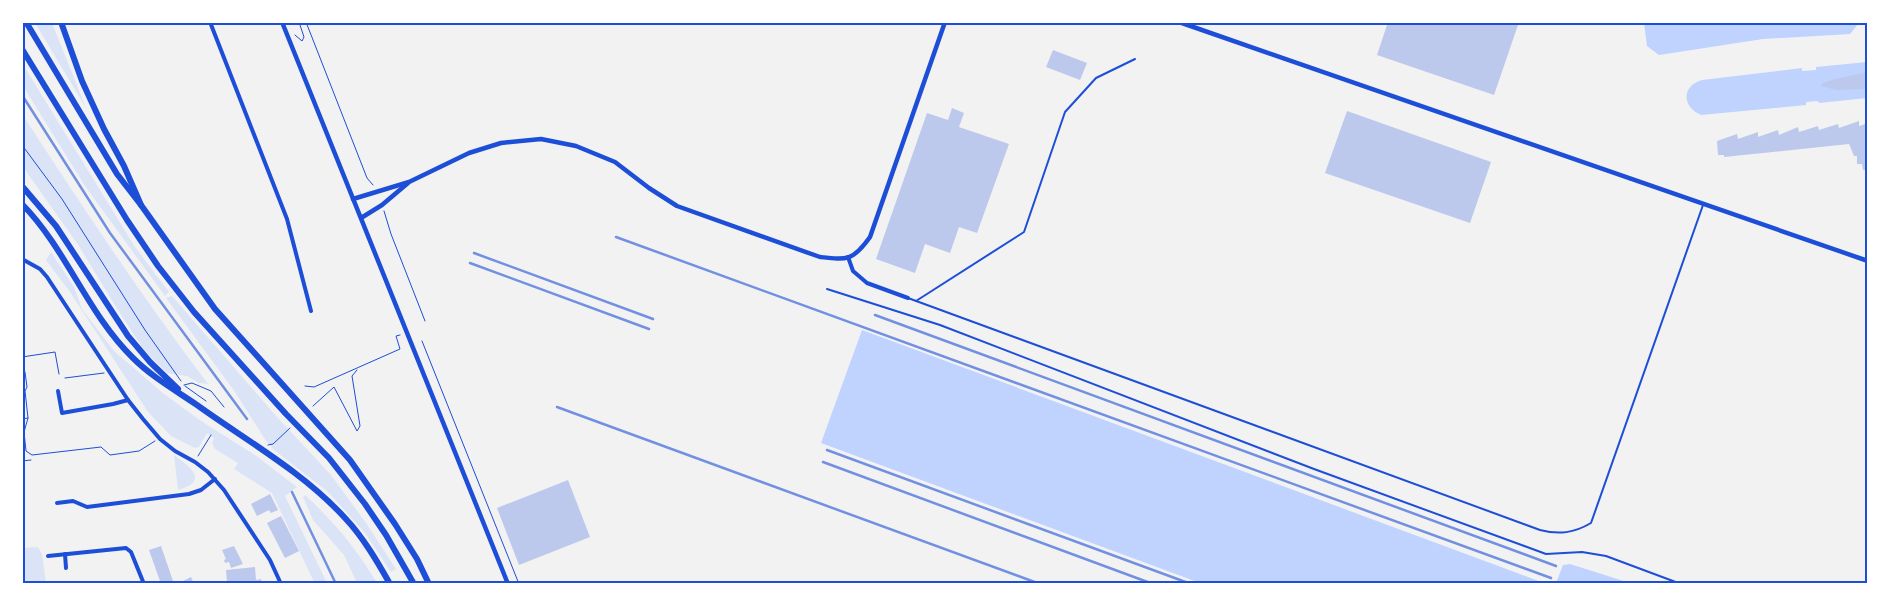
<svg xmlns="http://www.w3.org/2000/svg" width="1890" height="606" viewBox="0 0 1890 606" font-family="'Playfair Display',serif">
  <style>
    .green { fill: #dbe4f7 }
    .water { fill: #bfd3fe }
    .building { fill: #bdc9ec }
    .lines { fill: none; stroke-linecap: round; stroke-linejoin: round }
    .path { stroke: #1d4ed8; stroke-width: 1 }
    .service { stroke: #1d4ed8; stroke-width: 2 }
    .minor { stroke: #1d4ed8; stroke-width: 4 }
    .tertiary { stroke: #1d4ed8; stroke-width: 4.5 }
    .trunk { stroke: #1d4ed8; stroke-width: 6 }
    .motorway { stroke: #1d4ed8; stroke-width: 6 }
    .rail { stroke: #7290e2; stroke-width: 2.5 }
    .neatline { fill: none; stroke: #1d4ed8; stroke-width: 2 }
  </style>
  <rect width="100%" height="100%" fill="#f2f2f2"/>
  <g class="green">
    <polygon points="35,23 52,23 86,108"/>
    <polygon points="22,63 135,247 169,292 165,296 85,186 23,86"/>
    <path d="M22 114C82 206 142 297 208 384L199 383 187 376 167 373 144 350 116 307 77 243 23 167Z"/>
    <polygon points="51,252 74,287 82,309 114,351 164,394 204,423 255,455 297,487 285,496 327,583 309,583 314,582 272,493 234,469 238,463 215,449 212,443 214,438 207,433 199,447 195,448 171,436 148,412 70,292 46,260"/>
    <polygon points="172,296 277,417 331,475 366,523 396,569 391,572 365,533 328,492 274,450 266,441 235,392 166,298"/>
    <path d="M174 455C189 466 211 481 178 490Z"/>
    <path d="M305 495C335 523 356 548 377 583H357L344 555 313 520 303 497Z"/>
    <polygon points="38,547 42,554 46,583 23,583 23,548"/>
  </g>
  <g class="water">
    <polygon points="1644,23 1644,22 1859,23 1850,34 1763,39 1659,55 1647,46"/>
    <path d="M1867 62V98L1819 103 1818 101 1806 102V105L1701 115C1682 107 1681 86 1702 80L1802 68V71L1816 70V67Z"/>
    <polygon points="862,330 1544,583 1200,583 821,443"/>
    <polygon points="1570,564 1630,583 1556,583 1563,565"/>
  </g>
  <g class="building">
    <polygon points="1388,22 1519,22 1494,95 1377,55"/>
    <polygon points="1053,50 1087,63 1080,80 1046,67"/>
    <polygon points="1868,72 1868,89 1836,90 1821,86 1823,83 1835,79"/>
    <polygon points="952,108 964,113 959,127 1009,144 977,233 959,227 950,253 925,244 915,273 876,259 927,113 948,120"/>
    <polygon points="1347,111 1491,162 1470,223 1325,173"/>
    <polygon points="1859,121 1859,126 1868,123 1868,170 1863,170 1862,164 1857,164 1857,156 1854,156 1849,144 1724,157 1724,155 1718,155 1717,141 1737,134 1738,139 1758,132 1758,137 1778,130 1779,135 1798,127 1799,132 1818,126 1819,130 1838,124 1839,128"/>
    <polygon points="568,480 590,537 519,565 497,508"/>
    <polygon points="270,494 278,510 271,513 269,510 257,516 251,504"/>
    <polygon points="281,516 299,551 285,558 267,523"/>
    <polygon points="161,546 173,581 166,584 161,584 149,550"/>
    <polygon points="234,546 243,564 231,568 229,562 225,563 224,560 226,559 222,550"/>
    <polygon points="255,567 256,580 261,579 262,584 227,584 226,570"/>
    <polygon points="191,577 194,584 177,584"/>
  </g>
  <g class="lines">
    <g class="path">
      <polyline points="306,22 367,178 373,185"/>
      <polyline points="295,35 302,41 304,37 299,22"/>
      <polyline points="22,145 62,199 145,330 181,381"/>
      <polyline points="384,211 391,234 425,321"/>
      <polyline points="422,341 519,584"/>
      <polyline points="22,357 55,352 59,374"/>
      <polyline points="25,372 27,387 25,391 28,418 24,432 26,451 32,455 101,447 110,455 139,451 155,441"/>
      <polyline points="65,378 104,373"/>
      <polyline points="184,385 192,383 211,391 224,407"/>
      <polyline points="185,386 206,401"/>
      <polyline points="305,386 314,387 400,349 396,336 400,335"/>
      <polyline points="313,406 334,387 357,431 360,426 352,376 357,370"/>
      <polyline points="22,419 28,418"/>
      <polyline points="268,445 273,444 290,428"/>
      <polyline points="198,456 211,435"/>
      <polyline points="22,461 31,460"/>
    </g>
    <g class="service">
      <polyline points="827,289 940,325 1314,469 1546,554 1582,552 1606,556 1681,584"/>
      <path d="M908 298 1540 530C1559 535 1574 533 1591 523L1703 205"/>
      <polyline points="916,301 1024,232 1065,112 1096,78 1135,59"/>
    </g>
    <g class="minor">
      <polyline points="210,22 287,219 311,311"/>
      <polyline points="848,257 853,271 867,283 908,298"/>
      <polyline points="22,259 40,269 47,277 128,400 143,419 160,439 175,451 195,462 208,472 224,490 270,560 281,584"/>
      <polyline points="58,391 62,413 113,404 128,400"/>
      <polyline points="57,503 73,501 87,507 189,494 201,490 215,479"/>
      <polyline points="65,554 66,568"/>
      <polyline points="48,556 126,548 131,552 144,584"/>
    </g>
    <g class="tertiary">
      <polyline points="282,22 508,584"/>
      <polyline points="1179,22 1868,261"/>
      <path d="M353 199 409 182 469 153 501 143 541 139 576 146 615 162 649 188 677 206 820 257C847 260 853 261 870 237L945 22"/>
      <polyline points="361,218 382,205 408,183"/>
    </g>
    <g class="trunk">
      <polyline points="61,22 82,81 104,129 124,166 141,205 215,309 350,460 395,524 417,559 429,584"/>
      <polyline points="22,186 56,226 128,336 150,362 178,389"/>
      <path d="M22 204C67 250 87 313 133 358 152 377 175 390 197 405 247 441 303 472 345 518 363 537 377 561 390 584"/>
    </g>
    <g class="motorway">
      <polyline points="26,22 117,174 141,205"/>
      <polyline points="22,49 127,220 158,266 194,312 286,414 329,458 365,504 386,535 414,584"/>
    </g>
    <g class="rail">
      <polyline points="22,95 110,233 247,419"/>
      <polyline points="616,237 1551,578"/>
      <polyline points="474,253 653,319"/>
      <polyline points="470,263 649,329"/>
      <polyline points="875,315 1556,566"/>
      <polyline points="557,407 1040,584"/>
      <polyline points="827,450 1191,584"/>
      <polyline points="823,462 1153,584"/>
      <polyline points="292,492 336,584"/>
    </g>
  </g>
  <rect width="1890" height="606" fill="none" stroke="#ffffff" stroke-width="48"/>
  <rect x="24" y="24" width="1842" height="558" class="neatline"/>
</svg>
